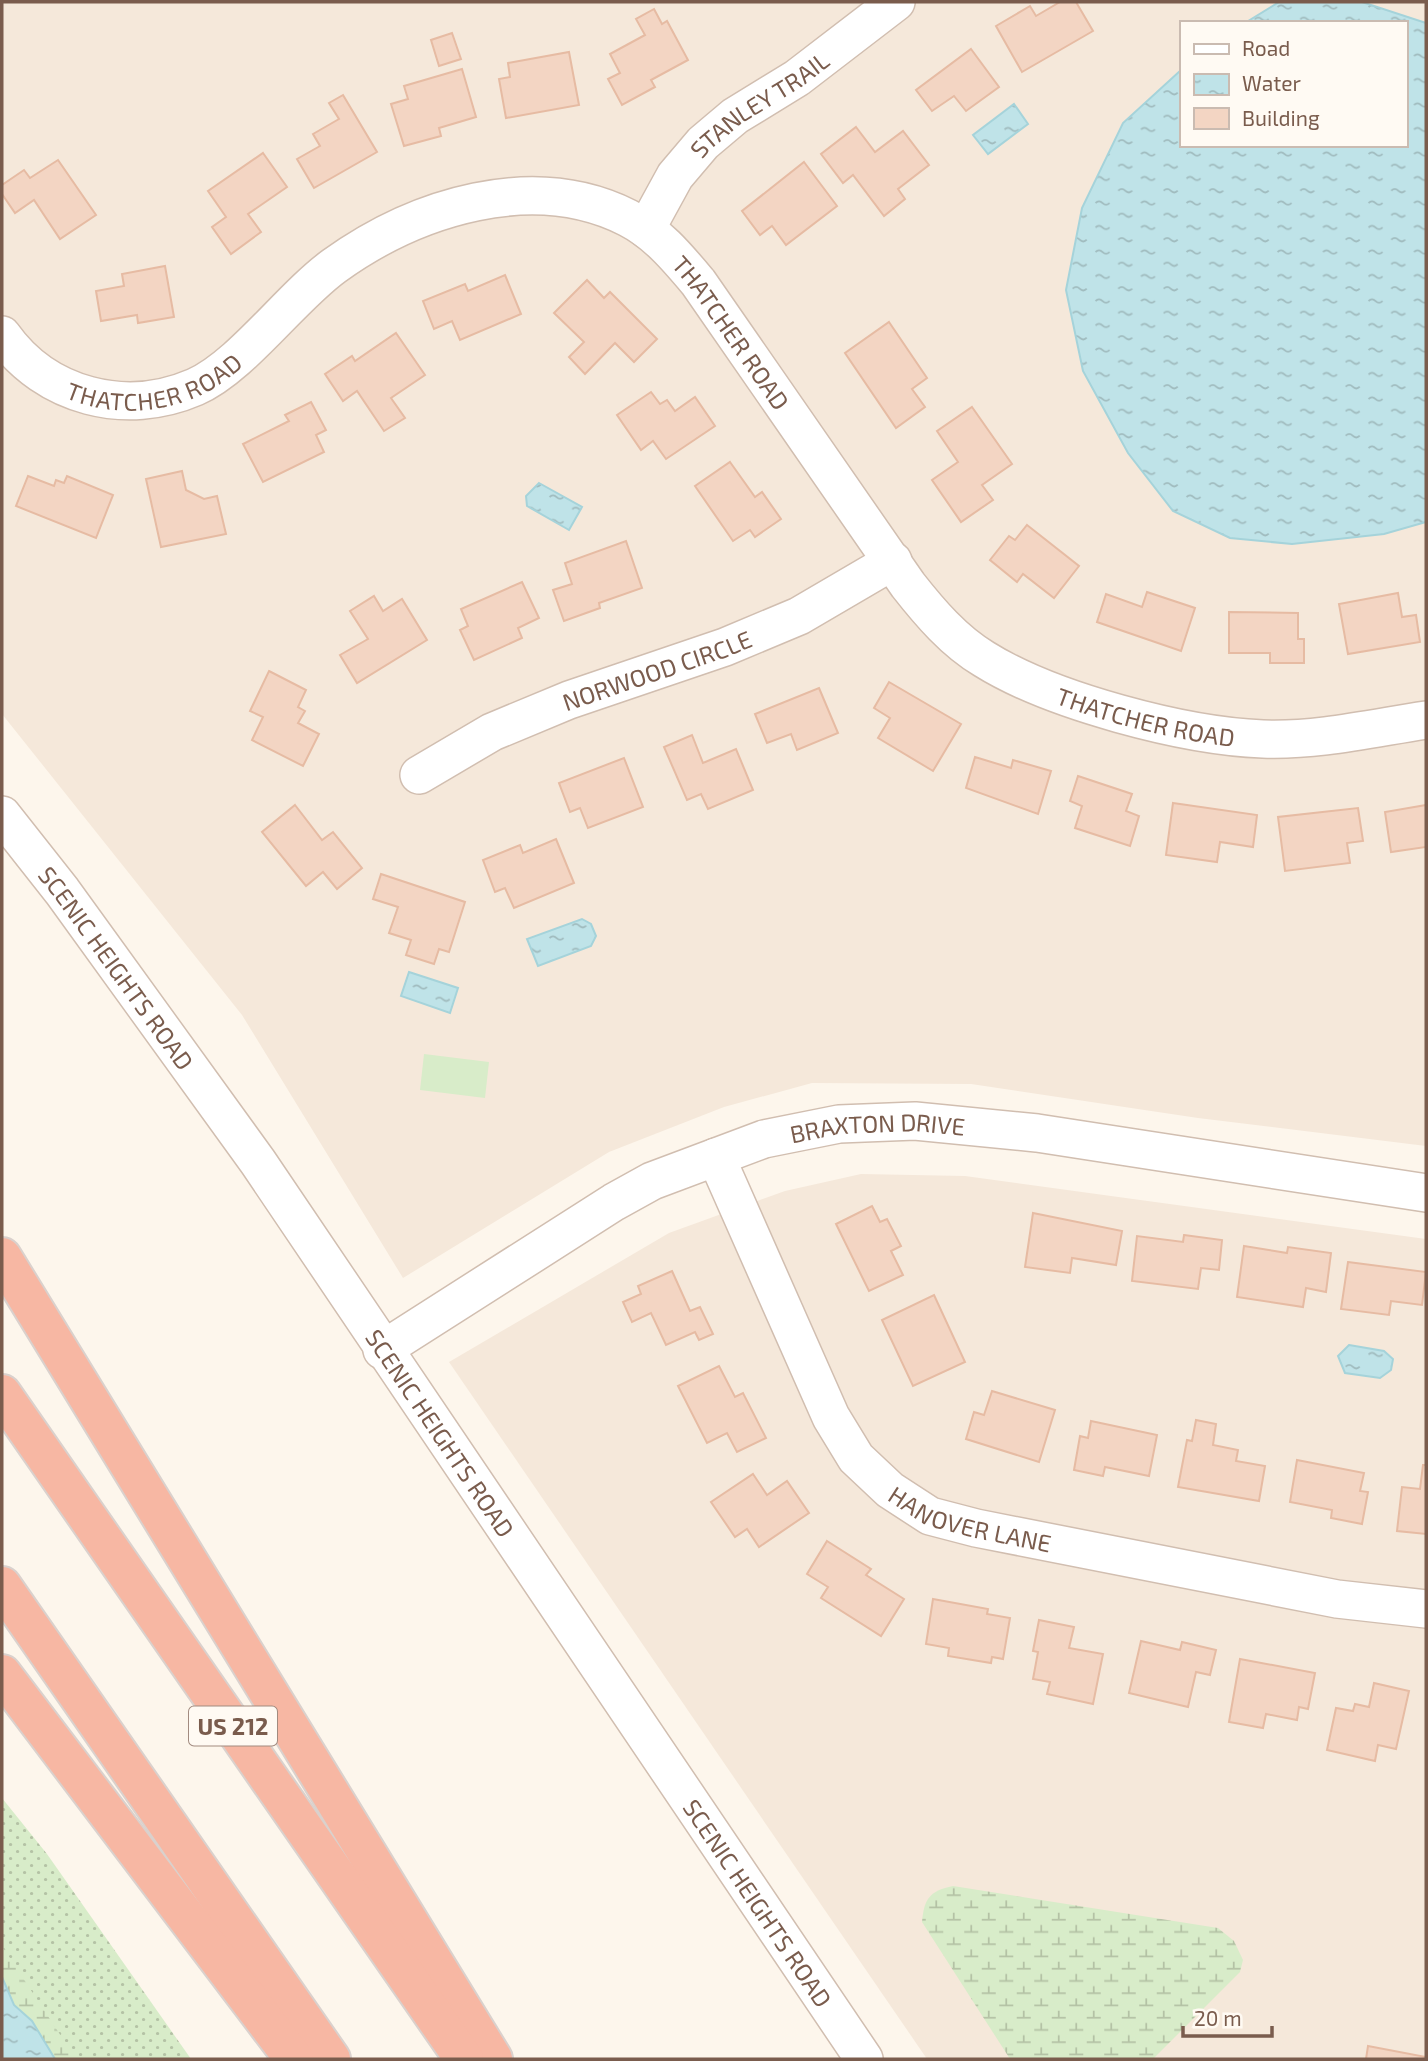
<svg xmlns="http://www.w3.org/2000/svg" width="1428" height="2061" font-family="'Exo 2',sans-serif">
	<style>
		.residential { fill: #f5e8da; fill-rule: evenodd }
		.grass { fill: url(#grass-dots) }
		.wetland { fill: url(#wetland-marsh) }
		.pitch { fill: #d8ecc9 }
		.water { fill: url(#water-ripples); stroke: #a5d3da; stroke-width: 2 }
		.building { fill: #f3d5c3; stroke: #e6bba3; stroke-width: 2 }
		.lines { fill: none; stroke-linecap: round; stroke-linejoin: round }
		.minor-casing { stroke: #d1beb0; stroke-width: 40 }
		.highway-casing { stroke: #dad1cd; stroke-width: 42 }
		.minor { stroke: #fff; stroke-width: 37 }
		.highway { stroke: #f7b7a3; stroke-width: 38 }
		.labels { text-anchor: middle; dominant-baseline: central; stroke-width: 7; stroke-linejoin: round; paint-order: stroke }
		.shield { fill: #fffaf3; stroke: #a28b7f; stroke-width: 2 }
		.shield-label { font-size: 23px; font-weight: bold; fill: #7a5c4d }
		.street-label { font-size: 24px; fill: #7a5c4d; stroke: #fffaf3 }
	</style>
	<defs>
		<pattern id="grass-dots" width="8" height="8" patternUnits="userSpaceOnUse" patternTransform="scale(1.75)"><rect width="8" height="8" fill="#d8ecc9"/><path d="M2 2h.1M6 6h.1" fill="none" stroke="#b4c2a5" stroke-width="1.8" stroke-linecap="round"/></pattern>
		<pattern id="wetland-marsh" width="20" height="14" patternUnits="userSpaceOnUse" patternTransform="scale(1.75)"><rect width="20" height="14" fill="#d8ecc9"/><path d="M1 5h8M5 5V1M11 12h8M15 12V8" fill="none" stroke="#b4c2a5"/></pattern>
		<pattern id="water-ripples" width="26" height="14" patternUnits="userSpaceOnUse" patternTransform="scale(1.75)"><rect width="26" height="14" fill="#bfe3e8"/><path d="M2 4q2-2 4 0t4 0M15 11q2-2 4 0t4 0" fill="none" stroke="#a0bbbe"/></pattern>
	</defs>
	<rect width="100%" height="100%" fill="#fdf6ec"/>
	<g class="residential">
		<path d="M2,2H1426V1146L1198,1118L971,1084L812,1083L724,1107L609,1152L403,1278L242,1015L2,714ZM1181,23H1405V145H1181Z"/>
		<polygon points="861,1174 965,1176 1426,1239 1426,2059 927,2059 449,1362 669,1233 785,1191"/>
	</g>
	<polygon class="grass" points="2,1798 47,1854 191,2059 2,2059"/>
	<g class="wetland">
		<path d="M953,1886L1218,1928L1234,1941L1243,1960L1240,1972L1153,2059H1010L922,1922C924,1898 930,1891 953,1886Z"/>
		<polygon points="2,1946 76,2059 55,2059 32,2021 14,2006 2,1977"/>
	</g>
	<polygon class="pitch" points="424,1054 489,1062 485,1098 420,1090"/>
	<g class="water">
		<polygon points="1279,2 1362,2 1426,23 1426,522 1384,534 1292,544 1230,538 1173,511 1128,453 1083,371 1066,290 1082,208 1123,123 1181,70 1181,145 1405,145 1405,23 1245,23"/>
		<polygon points="1014,104 1028,124 988,154 973,135"/>
		<polygon points="539,483 582,507 569,530 527,506 526,496"/>
		<polygon points="582,919 591,924 596,936 591,946 538,966 527,939"/>
		<polygon points="409,972 458,988 450,1013 401,996"/>
		<polygon points="1349,1345 1384,1351 1393,1359 1391,1370 1380,1378 1345,1373 1338,1356"/>
		<polygon points="2,1977 14,2005 32,2021 55,2059 2,2059"/>
	</g>
	<g class="building">
		<polygon points="1060,2 1076,2 1093,31 1022,72 996,26 1030,6 1036,16"/>
		<polygon points="654,9 662,24 667,21 688,60 651,80 655,87 622,105 608,79 620,73 610,54 645,35 636,19"/>
		<polygon points="452,33 461,59 439,66 431,40"/>
		<polygon points="971,49 999,87 966,111 954,96 932,111 916,90"/>
		<polygon points="569,52 579,105 506,118 499,79 510,77 508,63"/>
		<polygon points="462,69 476,117 439,128 441,136 404,146 391,104 408,99 404,86"/>
		<polygon points="343,95 377,152 314,188 297,159 320,146 313,134 339,119 329,103"/>
		<polygon points="856,127 875,152 903,131 929,165 898,189 905,199 884,216 853,175 843,183 821,154"/>
		<polygon points="263,153 287,187 248,214 261,232 231,254 212,227 226,217 208,191"/>
		<polygon points="58,160 96,215 60,239 34,200 15,213 2,194 2,185 24,170 30,178"/>
		<polygon points="804,162 837,206 786,245 772,226 760,235 742,211"/>
		<polygon points="165,266 174,317 138,323 137,315 101,321 96,291 124,286 122,274"/>
		<polygon points="505,275 521,314 460,340 452,321 434,329 423,301 465,284 468,291"/>
		<polygon points="587,280 604,298 610,292 657,339 634,362 615,343 585,374 569,357 584,342 554,313"/>
		<polygon points="889,322 927,378 912,389 925,407 896,428 845,353"/>
		<polygon points="396,333 425,375 391,398 405,418 384,431 357,391 343,401 325,374 352,356 355,361"/>
		<polygon points="651,392 660,404 667,400 675,411 695,397 715,426 666,459 653,441 641,450 617,415"/>
		<polygon points="311,402 326,430 316,435 324,452 263,482 243,444 289,421 285,415"/>
		<polygon points="972,407 1012,464 982,485 993,500 961,522 932,480 958,462 937,431"/>
		<polygon points="730,462 755,497 762,492 781,519 755,537 750,530 733,541 695,486"/>
		<polygon points="182,471 186,490 204,499 217,496 226,534 161,547 146,479"/>
		<polygon points="28,476 54,486 56,480 64,483 67,476 113,495 96,538 16,506"/>
		<polygon points="1027,525 1079,566 1054,598 1023,574 1017,582 990,560 1009,536 1015,540"/>
		<polygon points="626,541 642,588 599,603 600,608 564,621 553,590 572,584 565,563"/>
		<polygon points="522,582 539,618 518,628 522,638 474,660 460,630 468,626 461,609"/>
		<polygon points="1147,592 1195,608 1181,651 1097,622 1106,594 1142,607"/>
		<polygon points="1398,593 1402,617 1416,615 1420,642 1348,654 1339,604"/>
		<polygon points="374,596 383,611 402,599 427,640 357,683 340,655 368,639 350,611"/>
		<polygon points="1229,612 1298,613 1298,639 1304,639 1304,663 1270,663 1270,653 1229,653"/>
		<polygon points="269,671 306,690 298,707 305,711 298,723 319,734 303,766 252,740 263,717 250,711"/>
		<polygon points="889,682 961,724 933,771 878,738 890,718 874,708"/>
		<polygon points="819,688 838,733 797,750 791,734 767,743 755,714"/>
		<polygon points="692,735 703,763 736,749 753,790 708,809 701,794 687,800 664,747"/>
		<polygon points="975,757 1011,768 1013,760 1051,771 1038,814 966,788"/>
		<polygon points="624,758 643,807 588,828 580,808 570,812 559,783"/>
		<polygon points="1078,776 1132,794 1126,811 1139,816 1130,846 1075,828 1082,806 1070,801"/>
		<polygon points="1173,803 1257,815 1253,847 1220,842 1217,862 1166,855"/>
		<polygon points="295,805 322,840 333,832 362,868 337,889 323,872 306,886 262,832"/>
		<polygon points="1426,805 1426,847 1391,852 1385,812"/>
		<polygon points="1358,808 1363,841 1347,843 1350,863 1285,871 1278,817"/>
		<polygon points="556,839 574,883 514,908 505,888 495,892 483,860 520,845 523,853"/>
		<polygon points="381,874 465,902 449,952 439,949 434,964 406,955 411,940 389,933 398,907 373,899"/>
		<polygon points="872,1206 880,1222 887,1219 901,1246 891,1251 903,1275 869,1291 836,1224"/>
		<polygon points="1033,1213 1122,1231 1116,1265 1072,1258 1070,1273 1025,1267"/>
		<polygon points="1184,1235 1222,1240 1219,1270 1201,1268 1198,1289 1132,1281 1137,1236 1183,1242"/>
		<polygon points="1244,1246 1287,1253 1288,1247 1331,1253 1326,1292 1306,1288 1303,1307 1237,1297"/>
		<polygon points="1348,1262 1426,1272 1422,1305 1391,1301 1389,1315 1341,1309"/>
		<polygon points="672,1271 690,1311 700,1307 713,1334 699,1340 695,1332 666,1345 651,1313 632,1322 623,1302 641,1294 638,1286"/>
		<polygon points="934,1295 965,1362 913,1386 882,1320"/>
		<polygon points="719,1366 735,1397 743,1393 766,1438 737,1452 727,1433 707,1443 678,1386"/>
		<polygon points="992,1391 1055,1410 1039,1462 966,1439 974,1412 984,1415"/>
		<polygon points="1196,1420 1216,1424 1213,1445 1238,1450 1236,1461 1265,1466 1259,1501 1178,1487 1187,1440 1192,1441"/>
		<polygon points="1091,1421 1157,1435 1149,1476 1105,1467 1103,1476 1074,1470 1080,1436 1088,1438"/>
		<polygon points="1297,1460 1364,1473 1360,1491 1368,1492 1362,1524 1331,1518 1332,1510 1290,1502"/>
		<polygon points="1423,1465 1426,1465 1426,1534 1397,1531 1402,1487 1420,1489"/>
		<polygon points="753,1474 767,1495 787,1481 809,1513 759,1547 747,1529 735,1537 711,1502"/>
		<polygon points="827,1541 871,1569 866,1575 904,1599 881,1636 821,1598 828,1587 807,1574"/>
		<polygon points="933,1599 988,1609 987,1614 1010,1618 1003,1659 992,1657 991,1663 948,1656 949,1648 926,1644"/>
		<polygon points="1039,1620 1074,1627 1069,1648 1103,1654 1093,1704 1047,1694 1050,1682 1033,1679 1038,1652 1033,1651"/>
		<polygon points="1141,1641 1180,1650 1182,1642 1216,1650 1210,1675 1196,1672 1188,1707 1129,1693"/>
		<polygon points="1240,1659 1315,1673 1308,1709 1299,1707 1297,1720 1266,1714 1263,1728 1229,1722"/>
		<polygon points="1374,1683 1409,1691 1396,1749 1378,1745 1375,1761 1327,1750 1336,1708 1353,1711 1355,1704 1369,1707"/>
		<polygon points="1368,2046 1426,2057 1426,2059 1366,2059"/>
	</g>
	<g class="lines">
		<defs>
			<g id="minor">
				<path id="s1" d="M646,229L675,176L703,143L735,116L797,78L896,2"/>
				<path id="s2" d="M2,335C46,397 126,417 195,387C241,367 290,298 334,266C416,207 533,170 628,218C657,233 677,257 698,282L908,585C930,613 954,641 984,659C1051,701 1184,736 1263,739C1318,741 1373,728 1426,720"/>
				<path id="s3" d="M419,775L492,732L569,700L725,647L799,616L893,561"/>
				<path id="s4" d="M2,815L62,891L258,1162L864,2059"/>
				<path id="s5" d="M716,1157L831,1417L856,1458L890,1490L930,1516L976,1528L1337,1599L1426,1609"/>
				<path id="s6" d="M382,1350L614,1202L652,1181L764,1139L839,1124L915,1121L1037,1133L1426,1193"/>
			</g>
			<g id="highway">
				<polyline points="2,1257 493,2059"/>
				<polyline points="2,1394 464,2059"/>
				<polyline points="2,1586 331,2059"/>
				<polyline points="2,1674 294,2059"/>
			</g>
		</defs>
		<use href="#minor" class="minor-casing"/>
		<use href="#highway" class="highway-casing"/>
		<use href="#minor" class="minor"/>
		<use href="#highway" class="highway"/>
	</g>
	<g class="labels">
		<rect class="shield" x="189" y="1706.5" width="88" height="39" rx="5"/>
		<g class="shield-label">
			<text x="233" y="1726">US 212</text>
		</g>
		<g class="street-label">
			<text stroke="none"><textPath href="#s1" startOffset="172">STANLEY TRAIL</textPath></text>
			<text stroke="none"><textPath href="#s2" startOffset="870">THATCHER ROAD</textPath></text>
			<text stroke="none"><textPath href="#s2" startOffset="177">THATCHER ROAD</textPath></text>
			<text stroke="none"><textPath href="#s3" startOffset="261">NORWOOD CIRCLE</textPath></text>
			<text stroke="none"><textPath href="#s2" startOffset="1458">THATCHER ROAD</textPath></text>
			<text stroke="none"><textPath href="#s4" startOffset="191">SCENIC HEIGHTS ROAD</textPath></text>
			<text stroke="none"><textPath href="#s6" startOffset="553">BRAXTON DRIVE</textPath></text>
			<text stroke="none"><textPath href="#s4" startOffset="758">SCENIC HEIGHTS ROAD</textPath></text>
			<text stroke="none"><textPath href="#s5" startOffset="466">HANOVER LANE</textPath></text>
			<text stroke="none"><textPath href="#s4" startOffset="1325">SCENIC HEIGHTS ROAD</textPath></text>
		</g>
	</g>
	<rect width="1428" height="2061" fill="none" stroke="#7a5c4d" stroke-width="7"/>
	<rect x="1180" y="21" width="228" height="126" fill="#fffaf3" stroke="#cabbb1" stroke-width="2"/>
	<rect x="1194" y="44" width="35" height="10" fill="#ffffff" stroke="#cabbb1" stroke-width="2"/>
	<text x="1242" y="56" font-size="21" fill="#7a5c4d">Road</text>
	<rect x="1194" y="74" width="35" height="21" fill="url(#water-ripples)" stroke="#cabbb1" stroke-width="2"/>
	<text x="1242" y="91" font-size="21" fill="#7a5c4d">Water</text>
	<rect x="1194" y="108" width="35" height="21" fill="#f3d5c3" stroke="#cabbb1" stroke-width="2"/>
	<text x="1242" y="126" font-size="21" fill="#7a5c4d">Building</text>
	<path d="M1183 2026v10h89v-10" fill="none" stroke="#7a5c4d" stroke-width="3.5"/>
	<text x="1194" y="2026" font-size="21" fill="#7a5c4d" stroke="#fffaf3" stroke-width="5" paint-order="stroke">20 m</text>
</svg>
